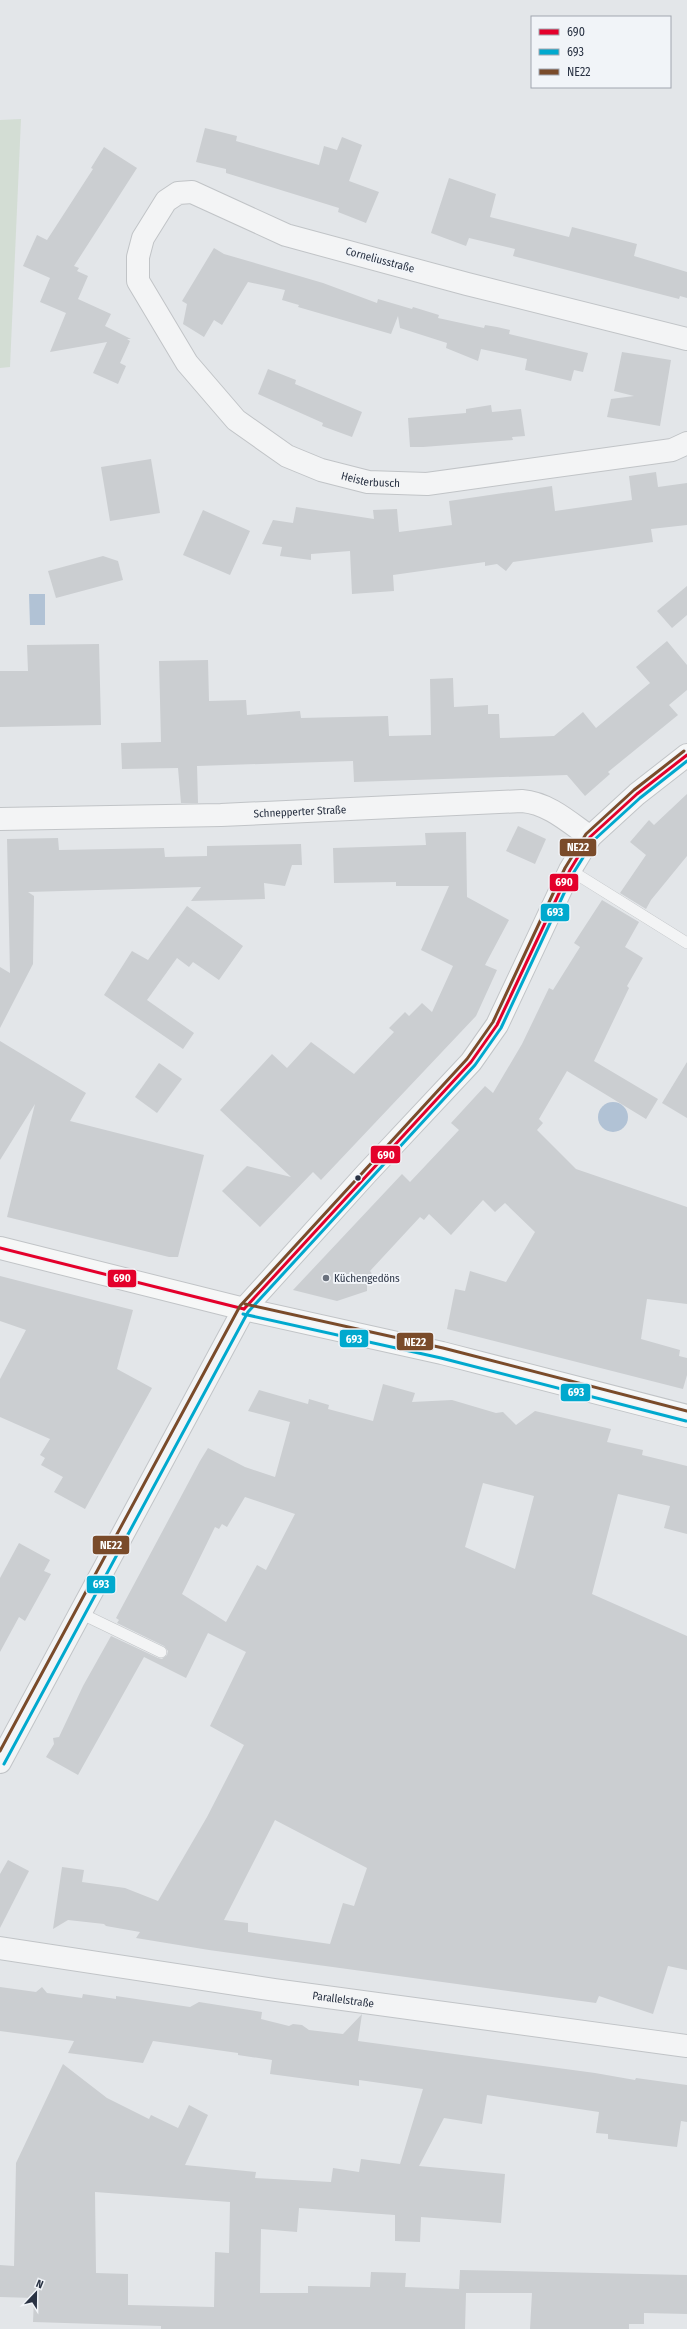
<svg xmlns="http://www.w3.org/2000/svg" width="687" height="2329" font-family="'Fira Sans Condensed',sans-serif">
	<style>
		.green { fill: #d3ddd4 }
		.water { fill: #b1c2d5 }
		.building { fill: #cbced1; fill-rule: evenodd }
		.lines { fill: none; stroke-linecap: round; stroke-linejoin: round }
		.lane-casing { stroke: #c1c4c7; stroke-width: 12 }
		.street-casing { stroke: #c1c4c7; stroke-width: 24 }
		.secondary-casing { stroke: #c1c4c7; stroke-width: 24 }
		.lane { stroke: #f3f4f5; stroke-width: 11 }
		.street { stroke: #f3f4f5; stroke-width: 22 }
		.secondary { stroke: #f6f7f7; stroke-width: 22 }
		.bus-1-casing { stroke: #f1f4f8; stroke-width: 6 }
		.bus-2-casing { stroke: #f1f4f8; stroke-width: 6 }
		.bus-3-casing { stroke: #f1f4f8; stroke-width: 6 }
		.bus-1 { stroke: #e4002b; stroke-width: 3 }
		.bus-2 { stroke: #00a9ce; stroke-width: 3 }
		.bus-3 { stroke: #7a4b2a; stroke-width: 3 }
		.bus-dot { fill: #293243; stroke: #f1f4f8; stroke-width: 1.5 }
		.poi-dot { fill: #6a717d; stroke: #f1f4f8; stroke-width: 1.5 }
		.labels { text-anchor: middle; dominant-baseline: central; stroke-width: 4; stroke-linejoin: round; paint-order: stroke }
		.street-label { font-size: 11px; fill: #293243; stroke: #f1f4f8 }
		.poi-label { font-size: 11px; fill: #293243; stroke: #f1f4f8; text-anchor: start }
		.line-badge { stroke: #f1f4f8; stroke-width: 1.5 }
		.badge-label { font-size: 11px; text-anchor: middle; font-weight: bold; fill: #fff }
	</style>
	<rect width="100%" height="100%" fill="#e3e6e9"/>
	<polygon class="green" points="21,119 10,367 0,368 0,120"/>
	<g class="water">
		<polygon points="29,594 45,594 45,625 30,625"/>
		<circle cx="613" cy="1117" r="15"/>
	</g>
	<g class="building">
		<polygon points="205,128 237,136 236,141 319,165 324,146 337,150 342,137 362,145 349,181 379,192 366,223 338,212 339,208 226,173 226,169 196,162"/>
		<polygon points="104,147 137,168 74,266 79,268 77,271 88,276 78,299 111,314 105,326 131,339 127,339 130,341 120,363 126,366 118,384 93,373 107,342 50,352 66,313 40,302 50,278 23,266 37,235 47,240 93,169 91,168"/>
		<polygon points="449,178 496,194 490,217 569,237 572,227 637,244 634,256 687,272 687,298 680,296 679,299 513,256 515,249 469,238 466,246 431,233"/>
		<polygon points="214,248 224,254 323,283 377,303 378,299 412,309 413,307 439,315 438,318 484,328 485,325 497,327 510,330 509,334 588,353 583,372 574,370 571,381 525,370 527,359 481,349 478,361 446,348 447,343 400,328 398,316 391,334 298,307 299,305 282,300 285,290 248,282 222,325 214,320 204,337 183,324 187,304 182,301"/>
		<polygon points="622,352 671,360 660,426 607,417 611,399 634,396 614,391"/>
		<polygon points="268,369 296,380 295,384 362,412 352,437 322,426 323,423 258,394"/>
		<polygon points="491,405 492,412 521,409 525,436 512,437 513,440 423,447 410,447 408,418 466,413 466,409"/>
		<polygon points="151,459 160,513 110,521 101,467"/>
		<polygon points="656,472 658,487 687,483 687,525 651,529 653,542 513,562 506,571 497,564 485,566 485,562 393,575 394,591 352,594 350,551 311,554 311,560 280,556 282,547 262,544 273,520 293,523 296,507 374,519 373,510 397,509 399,532 452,525 449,501 552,486 555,511 632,500 629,476"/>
		<polygon points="203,510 250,531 230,575 183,555"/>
		<polygon points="103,556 118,561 123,580 56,598 48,571"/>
		<polygon points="687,586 687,615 672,628 657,611"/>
		<polygon points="667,641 687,665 687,690 669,705 678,715 608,772 610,774 585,796 567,775 354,782 353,761 197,766 198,803 181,803 178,768 122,769 121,743 161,742 159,661 208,660 209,701 246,700 247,715 300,711 301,718 388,716 389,736 431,735 430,679 453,678 454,707 488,705 488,714 499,714 500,738 554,736 583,712 596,728 650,683 636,667"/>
		<polygon points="99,644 101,725 0,727 0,671 28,671 27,645"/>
		<polygon points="687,794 687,856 651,900 646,909 620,893 646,855 630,842 649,820 654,825"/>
		<polygon points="518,826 546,839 535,864 506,851"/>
		<polygon points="466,832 467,897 509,920 485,965 497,970 476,1016 321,1180 313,1172 260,1227 222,1191 247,1166 291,1177 220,1110 272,1054 287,1068 311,1042 354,1074 394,1032 389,1028 405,1012 409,1016 422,1003 432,1012 453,966 421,950 449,886 396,886 396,882 334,883 333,848 426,845 425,833"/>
		<polygon points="58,838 59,850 164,848 165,857 207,856 207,846 301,844 302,865 292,865 285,886 264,883 265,899 191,901 201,887 28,892 34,896 33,964 0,1028 0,967 10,973 7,839"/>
		<polygon points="602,900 639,922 625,947 643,958 627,986 629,988 594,1061 658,1099 646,1119 567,1071 539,1119 543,1123 537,1130 576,1169 687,1207 687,1304 647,1299 641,1339 680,1350 679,1356 687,1358 687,1375 683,1389 447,1329 455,1289 465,1291 470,1271 506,1282 535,1232 505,1203 495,1212 483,1200 451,1235 429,1214 424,1220 420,1217 370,1271 374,1276 367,1284 367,1291 337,1301 293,1290 402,1174 410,1182 459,1130 451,1123 485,1086 493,1093 522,1044 549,988 553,990 580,947 574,943"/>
		<polygon points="187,906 243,946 219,980 193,962 189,967 177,958 147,1000 194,1033 183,1049 104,995 132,951 148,960"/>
		<polygon points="0,1041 86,1093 70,1121 204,1155 178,1257 169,1257 7,1217 35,1104 0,1160"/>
		<polygon points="687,1062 687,1118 662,1103"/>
		<polygon points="159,1063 182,1079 157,1113 135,1097"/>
		<polygon points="0,1276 133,1310 117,1369 152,1388 85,1509 54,1492 63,1477 41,1465 45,1458 40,1455 50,1439 0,1417 0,1379 26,1330 0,1321"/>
		<path d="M383,1384L415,1393L412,1402L452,1400L496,1413L503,1412L516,1425L535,1411L611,1429L607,1442L643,1450L642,1455L687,1466V1534L664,1528L670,1506L618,1494L592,1594L687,1636V1970L668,1966L653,2014L599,1996L596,2003L209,1950L136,1938L140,1932L106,1926L104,1924L68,1920L53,1929L62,1867L84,1870L82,1882L125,1888L158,1901L207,1817L244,1745L210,1726L246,1652L208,1633L186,1678L144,1657L78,1775L46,1757L54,1744L53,1738L59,1737L83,1686L111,1636L158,1658L162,1659L167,1655L168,1651L164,1646L117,1623L119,1620L116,1618L200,1461L208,1448L245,1467L275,1477L290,1422L248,1411L259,1390L308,1404L309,1399L329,1405L328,1409L373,1421ZM483,1483L534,1496L515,1569L465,1547ZM245,1497L295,1514L266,1570L257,1565L226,1622L182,1594L215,1527L219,1529L222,1524L227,1527ZM275,1820L367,1868L354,1906L343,1903L330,1944L248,1932V1923L224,1920Z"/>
		<polygon points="19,1543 50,1560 44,1571 51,1574 25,1621 19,1617 0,1652 0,1578"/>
		<polygon points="8,1860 29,1871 0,1928 0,1874"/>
		<path d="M0,1987L36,1992L42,1987L47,1993L82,1998L83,1994L116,1999V1996L190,2007L199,2002L262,2012L261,2019L289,2026L293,2024L302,2025L309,2030L343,2034L362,2014L358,2041L595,2073L635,2080L636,2078L687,2085V2122L681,2121L677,2147L608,2139V2134L596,2133L599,2112L487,2095L482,2124L444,2118L419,2166L505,2174L501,2223L421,2217L420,2242L395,2241V2215L299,2208L297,2232L261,2229L260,2293H308V2286L370,2287L371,2272L406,2273L405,2287L459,2289L460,2270L687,2275V2314L644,2313V2324H629V2329H530L532,2293H466L465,2329H161V2326L33,2322L34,2298L0,2297V2265L14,2266L16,2163L63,2064L107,2098L149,2119L151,2115L178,2128L189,2105L208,2115L185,2165L256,2172L255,2178L331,2182L333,2168L359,2172L361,2159L400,2164L423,2089L359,2080V2086L270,2074L272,2060L238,2055V2053L153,2041L143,2063L68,2053L74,2041L0,2031ZM95,2192L230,2202L229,2253L215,2252L214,2307L128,2305V2274L96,2273Z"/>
	</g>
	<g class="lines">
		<defs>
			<g id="lane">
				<polyline points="570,870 687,943"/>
				<polyline points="80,1613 161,1652"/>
			</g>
			<g id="street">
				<path id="s1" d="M687,339L467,284L286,235L192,192L178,193L166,201L143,238L138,257V281L187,363L236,420L287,456L321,470L368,482L427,484L672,450L687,443"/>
				<path id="s2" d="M0,819L221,815L522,801C548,803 569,822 590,837"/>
				<polyline points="0,1762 244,1309"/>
				<path id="s3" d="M0,1948L275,1990L687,2046"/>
			</g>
			<g id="secondary">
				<polyline points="0,1248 244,1309 442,1353 687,1416"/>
				<polyline points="244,1309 366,1174 471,1062 497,1025 570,870 590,837 637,794 687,755"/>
			</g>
		</defs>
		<use href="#lane" class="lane-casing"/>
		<use href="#street" class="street-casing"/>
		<use href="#secondary" class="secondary-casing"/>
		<use href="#lane" class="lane"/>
		<use href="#street" class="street"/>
		<use href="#secondary" class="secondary"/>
		<defs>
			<g id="bus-1">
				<polyline points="0,1248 244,1309"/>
				<polyline points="244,1309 471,1062 497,1025 570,870 590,837 637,794 687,755"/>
			</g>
			<g id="bus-2">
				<polyline points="243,1314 441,1358 686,1421"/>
				<polyline points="4,1764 248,1312 475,1065 501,1028 574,872 594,840 640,798 687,761"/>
			</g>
			<g id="bus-3">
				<polyline points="245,1304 443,1348 687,1411"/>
				<polyline points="0,1751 240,1306 467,1059 493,1022 565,868 586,834 634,790 684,751"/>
			</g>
		</defs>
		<use href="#bus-1" class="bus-1-casing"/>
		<use href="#bus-2" class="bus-2-casing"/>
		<use href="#bus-3" class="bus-3-casing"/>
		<use href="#bus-1" class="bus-1"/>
		<use href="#bus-2" class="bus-2"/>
		<use href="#bus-3" class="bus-3"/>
	</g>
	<circle class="bus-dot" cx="358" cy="1178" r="3.5"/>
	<circle class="poi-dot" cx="326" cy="1278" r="4"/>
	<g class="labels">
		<g class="street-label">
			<text transform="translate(380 260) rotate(15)">Corneliusstraße</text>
			<text stroke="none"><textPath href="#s1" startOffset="954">Heisterbusch</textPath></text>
			<text stroke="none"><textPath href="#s2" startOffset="300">Schnepperter Straße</textPath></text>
			<text stroke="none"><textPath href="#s3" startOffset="347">Parallelstraße</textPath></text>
		</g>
		<g class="poi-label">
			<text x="334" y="1278">Küchengedöns</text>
		</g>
	</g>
	<g class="line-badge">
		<rect x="559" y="838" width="38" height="19" rx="4" fill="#7a4b2a"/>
		<rect x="549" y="873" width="30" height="19" rx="4" fill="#e4002b"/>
		<rect x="540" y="903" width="30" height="19" rx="4" fill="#00a9ce"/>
		<rect x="370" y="1145" width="31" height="19" rx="4" fill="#e4002b"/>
		<rect x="107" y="1269" width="30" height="19" rx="4" fill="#e4002b"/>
		<rect x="339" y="1329" width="30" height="19" rx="4" fill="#00a9ce"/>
		<rect x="396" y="1332" width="38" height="19" rx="4" fill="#7a4b2a"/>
		<rect x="560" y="1383" width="31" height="19" rx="4" fill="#00a9ce"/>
		<rect x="92" y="1535" width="38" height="20" rx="4" fill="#7a4b2a"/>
		<rect x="86" y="1575" width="30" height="19" rx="4" fill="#00a9ce"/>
	</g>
	<g class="badge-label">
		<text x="578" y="851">NE22</text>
		<text x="564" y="886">690</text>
		<text x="555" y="916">693</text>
		<text x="386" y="1159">690</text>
		<text x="122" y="1282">690</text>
		<text x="354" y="1343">693</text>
		<text x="415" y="1346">NE22</text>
		<text x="576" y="1396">693</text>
		<text x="111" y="1549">NE22</text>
		<text x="101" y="1588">693</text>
	</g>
	<rect x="531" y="16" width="140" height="72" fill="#f1f4f8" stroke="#a1a6b0"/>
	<rect x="539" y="29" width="20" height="6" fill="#e4002b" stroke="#a1a6b0"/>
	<text x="567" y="36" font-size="12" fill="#293243">690</text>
	<rect x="539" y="49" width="20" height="6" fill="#00a9ce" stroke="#a1a6b0"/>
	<text x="567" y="56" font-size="12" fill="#293243">693</text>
	<rect x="539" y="69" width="20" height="6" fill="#7a4b2a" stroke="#a1a6b0"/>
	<text x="567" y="76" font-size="12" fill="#293243">NE22</text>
	<g transform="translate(36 2293) rotate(22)" stroke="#f1f4f8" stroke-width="3" paint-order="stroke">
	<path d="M0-3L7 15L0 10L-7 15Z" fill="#293243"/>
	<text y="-6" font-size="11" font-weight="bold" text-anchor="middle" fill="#293243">N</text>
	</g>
</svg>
